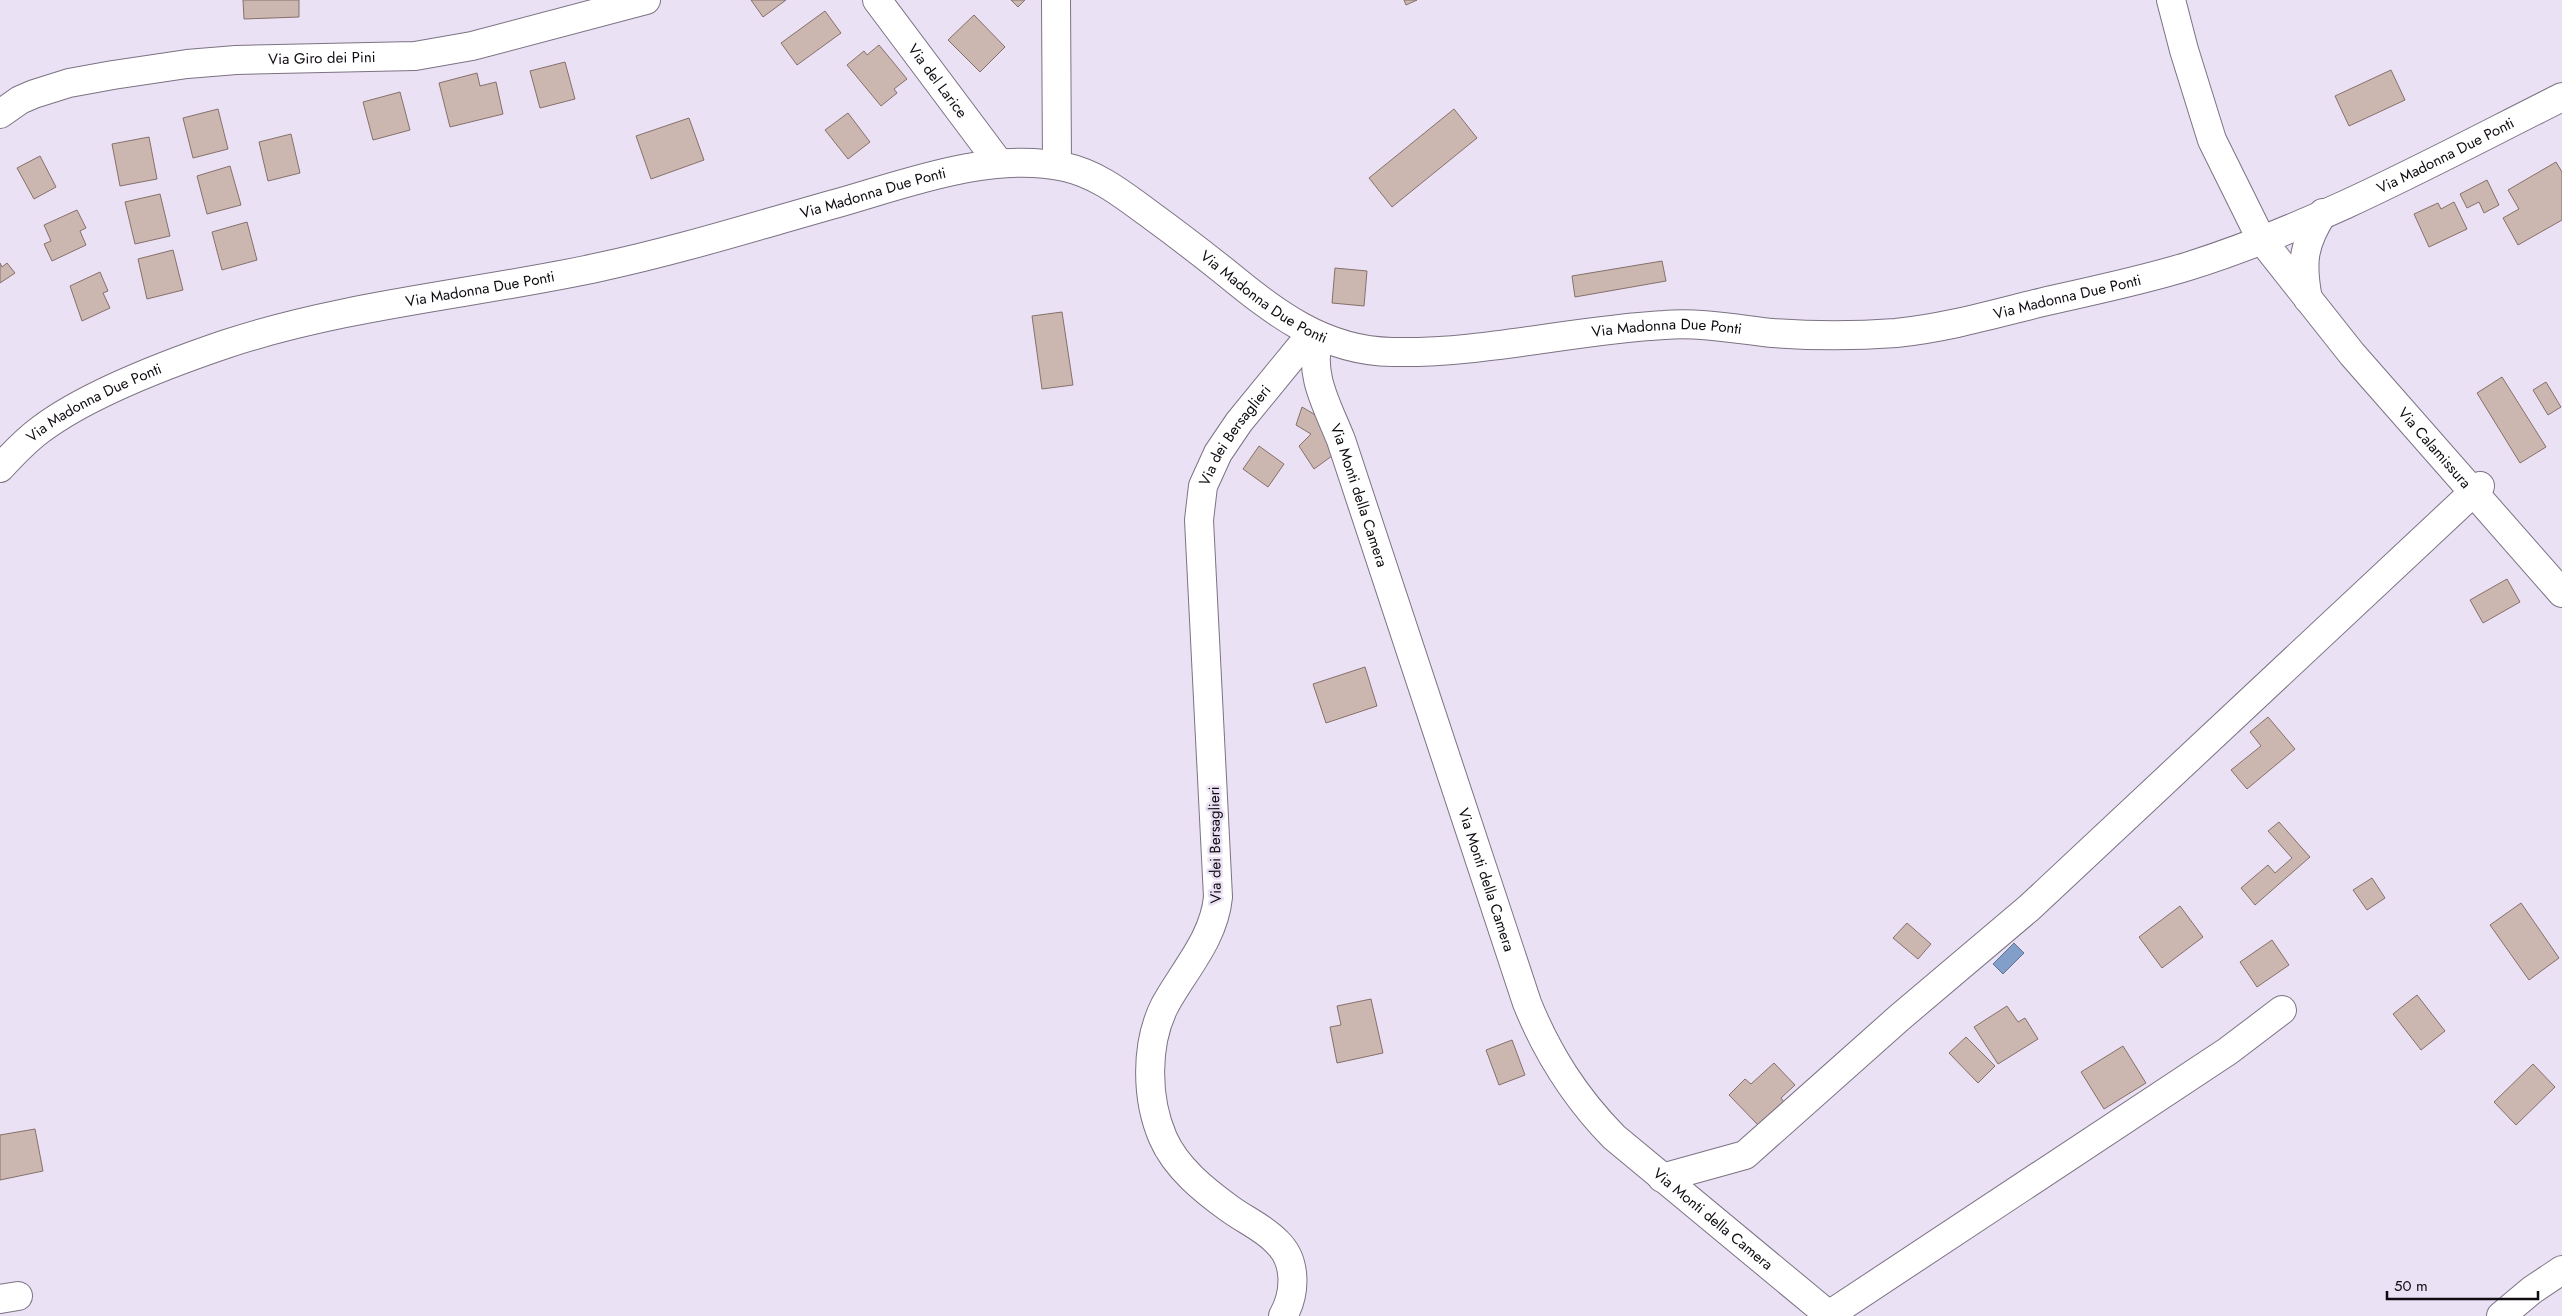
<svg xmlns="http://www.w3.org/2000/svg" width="2562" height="1316" font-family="Jost,sans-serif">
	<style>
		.water { fill: #829fc9; stroke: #607392 }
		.building { fill: #ccb6b0; stroke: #85706b }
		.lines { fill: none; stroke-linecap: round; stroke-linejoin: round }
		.minor-casing { stroke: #7c7283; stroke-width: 30 }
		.major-casing { stroke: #7c7283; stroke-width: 30 }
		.minor { stroke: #fff; stroke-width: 28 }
		.major { stroke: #fff; stroke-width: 28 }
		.labels { text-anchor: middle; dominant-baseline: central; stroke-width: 5; stroke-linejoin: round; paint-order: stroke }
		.street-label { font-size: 15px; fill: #0f0b11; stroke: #ebe1f4 }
	</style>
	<rect width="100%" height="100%" fill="#ebe1f4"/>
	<polygon class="water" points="2014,943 2024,953 2003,974 1993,964"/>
	<g class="building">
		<polygon points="243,0 299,0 299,17 244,19"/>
		<polygon points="751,0 786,0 763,17"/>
		<polygon points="1011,0 1025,0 1018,7"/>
		<polygon points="1404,0 1417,0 1406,5"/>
		<polygon points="825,11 841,33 797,65 781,43"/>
		<polygon points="974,15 1005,47 980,72 948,40"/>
		<polygon points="879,45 907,79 894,89 897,93 881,106 847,65 864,51 867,55"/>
		<polygon points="565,62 575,99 540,108 530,71"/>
		<polygon points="2391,70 2405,100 2349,126 2335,96"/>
		<polygon points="477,73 480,86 496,82 503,114 450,127 439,83"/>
		<polygon points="400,92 410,130 373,140 363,102"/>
		<polygon points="218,109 228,149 193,158 183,118"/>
		<polygon points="1454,109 1477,138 1392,207 1369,178"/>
		<polygon points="848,113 870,142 848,159 825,130"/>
		<polygon points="689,118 704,160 651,179 636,136"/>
		<polygon points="291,134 300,173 268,181 259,142"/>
		<polygon points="149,137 157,179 120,186 112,144"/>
		<polygon points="40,156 56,187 34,199 17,168"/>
		<polygon points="2556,162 2562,172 2562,220 2518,245 2503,218 2519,209 2508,190"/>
		<polygon points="230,166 241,205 207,214 197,176"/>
		<polygon points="2487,180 2499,205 2484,213 2479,202 2467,208 2460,194"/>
		<polygon points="160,194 170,236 135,244 125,202"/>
		<polygon points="2454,202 2467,229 2429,247 2414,214 2438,203 2441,209"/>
		<polygon points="77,210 86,228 80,231 86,245 52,261 44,244 51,241 44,225"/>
		<polygon points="247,222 257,260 222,270 212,232"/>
		<polygon points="173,250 183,290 147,299 138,259"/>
		<polygon points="1662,261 1666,281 1575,297 1572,276"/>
		<polygon points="0,263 2,267 7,263 15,273 0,283"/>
		<polygon points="1335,268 1367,271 1364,306 1332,303"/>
		<polygon points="100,272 108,291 103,293 110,308 82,321 70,286"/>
		<polygon points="1062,312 1073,385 1042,389 1032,316"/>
		<polygon points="2502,377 2546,447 2520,463 2477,393"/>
		<polygon points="2546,382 2561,407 2548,415 2533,390"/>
		<polygon points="1302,407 1324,420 1336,453 1314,469 1299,446 1311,434 1296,425"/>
		<polygon points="1259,446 1284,464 1268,487 1243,469"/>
		<polygon points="2507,579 2520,602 2483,623 2470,600"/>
		<polygon points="1365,667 1377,706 1326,723 1313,684"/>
		<polygon points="2268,717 2295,749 2247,789 2231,770 2261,746 2250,732"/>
		<polygon points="2279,822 2310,857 2255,905 2241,888 2268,865 2275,873 2292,858 2268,831"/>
		<polygon points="2372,878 2385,898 2367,910 2353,890"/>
		<polygon points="2521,903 2559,958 2529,980 2490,925"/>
		<polygon points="2180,906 2203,937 2162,968 2139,937"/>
		<polygon points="1907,923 1931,944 1918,959 1893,938"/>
		<polygon points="2272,940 2289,965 2257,987 2240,962"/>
		<polygon points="2417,995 2445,1031 2421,1050 2393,1014"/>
		<polygon points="1371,999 1383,1053 1337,1063 1330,1027 1341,1025 1337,1006"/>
		<polygon points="2007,1006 2018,1022 2025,1018 2038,1039 1998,1064 1974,1027"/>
		<polygon points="1966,1037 1995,1066 1978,1083 1949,1053"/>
		<polygon points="1512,1040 1525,1075 1499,1085 1486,1050"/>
		<polygon points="2123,1046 2146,1083 2104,1109 2081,1072"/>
		<polygon points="1774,1063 1795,1085 1781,1098 1784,1102 1759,1126 1729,1095 1745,1079 1751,1084"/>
		<polygon points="2533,1064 2555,1087 2516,1125 2494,1102"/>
		<polygon points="35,1129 43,1171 0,1180 0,1135"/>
	</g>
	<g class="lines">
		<defs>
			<g id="minor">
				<path id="s1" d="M877,0L999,163"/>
				<polyline points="1056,0 1057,165"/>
				<path id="s2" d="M2171,0L2184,50L2212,140L2261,239L2352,354L2562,593"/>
				<path id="s3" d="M0,114L20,100L34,94L69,83L113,75L187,64L236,60L415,56L472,46L646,0"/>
				<path d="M2308,299C2301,263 2303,244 2323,213"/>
				<path id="s4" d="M1319,337C1308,374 1327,405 1341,440L1527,1003C1548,1055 1575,1097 1614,1137L1830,1316"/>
				<polyline points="1662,1178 1745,1155 1899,1018 2029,908 2480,486"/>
				<polyline points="0,1299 18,1296"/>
				<polyline points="1829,1315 2228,1051 2282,1010"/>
				<path id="s5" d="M1283,1316C1296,1293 1297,1261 1277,1242C1264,1228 1245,1220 1230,1209C1205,1191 1176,1168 1163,1138C1146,1099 1145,1044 1165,1005C1184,970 1214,939 1218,897L1199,520L1203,486L1218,453L1239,422L1311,334"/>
				<polyline points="2501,1316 2532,1290 2562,1270"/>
			</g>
			<g id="major">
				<path id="s6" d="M0,468C13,454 25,441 40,430C86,395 170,363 226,344C347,304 476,294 600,267C680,250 759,225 838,203C908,183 991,151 1065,167C1097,174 1122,194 1148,213C1174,232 1199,251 1224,271C1274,312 1323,351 1392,352C1483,354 1573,330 1664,325C1701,322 1736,329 1773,333C1813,336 1855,336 1896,333C1946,328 1994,314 2043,302C2091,291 2141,281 2189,266C2319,225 2440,158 2562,97"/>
			</g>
		</defs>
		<use href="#minor" class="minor-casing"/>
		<use href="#major" class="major-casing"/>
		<use href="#minor" class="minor"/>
		<use href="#major" class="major"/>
	</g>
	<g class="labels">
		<g class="street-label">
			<text stroke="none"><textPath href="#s3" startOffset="331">Via Giro dei Pini</textPath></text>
			<text stroke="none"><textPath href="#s1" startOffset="101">Via del Larice</textPath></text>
			<text stroke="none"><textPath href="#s6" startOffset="2590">Via Madonna Due Ponti</textPath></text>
			<text stroke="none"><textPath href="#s6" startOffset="926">Via Madonna Due Ponti</textPath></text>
			<text stroke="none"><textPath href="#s6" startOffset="521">Via Madonna Due Ponti</textPath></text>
			<text stroke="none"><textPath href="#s6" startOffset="1361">Via Madonna Due Ponti</textPath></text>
			<text stroke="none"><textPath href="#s6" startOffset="2185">Via Madonna Due Ponti</textPath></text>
			<text stroke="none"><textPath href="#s6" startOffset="1780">Via Madonna Due Ponti</textPath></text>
			<text stroke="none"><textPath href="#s6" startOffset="116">Via Madonna Due Ponti</textPath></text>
			<text stroke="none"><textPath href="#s5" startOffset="966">Via dei Bersaglieri</textPath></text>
			<text stroke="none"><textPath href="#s2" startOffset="528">Via Calamissura</textPath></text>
			<text stroke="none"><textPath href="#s4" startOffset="166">Via Monti della Camera</textPath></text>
			<text transform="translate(1215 845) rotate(-91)">Via dei Bersaglieri</text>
			<text stroke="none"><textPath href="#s4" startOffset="571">Via Monti della Camera</textPath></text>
			<text stroke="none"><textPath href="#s4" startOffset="990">Via Monti della Camera</textPath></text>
		</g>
	</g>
	<path d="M2387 1291v8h151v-8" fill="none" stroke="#0f0b11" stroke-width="2.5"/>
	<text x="2394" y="1291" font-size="15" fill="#0f0b11" stroke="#ebe1f4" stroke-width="4" paint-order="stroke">50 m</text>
</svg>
